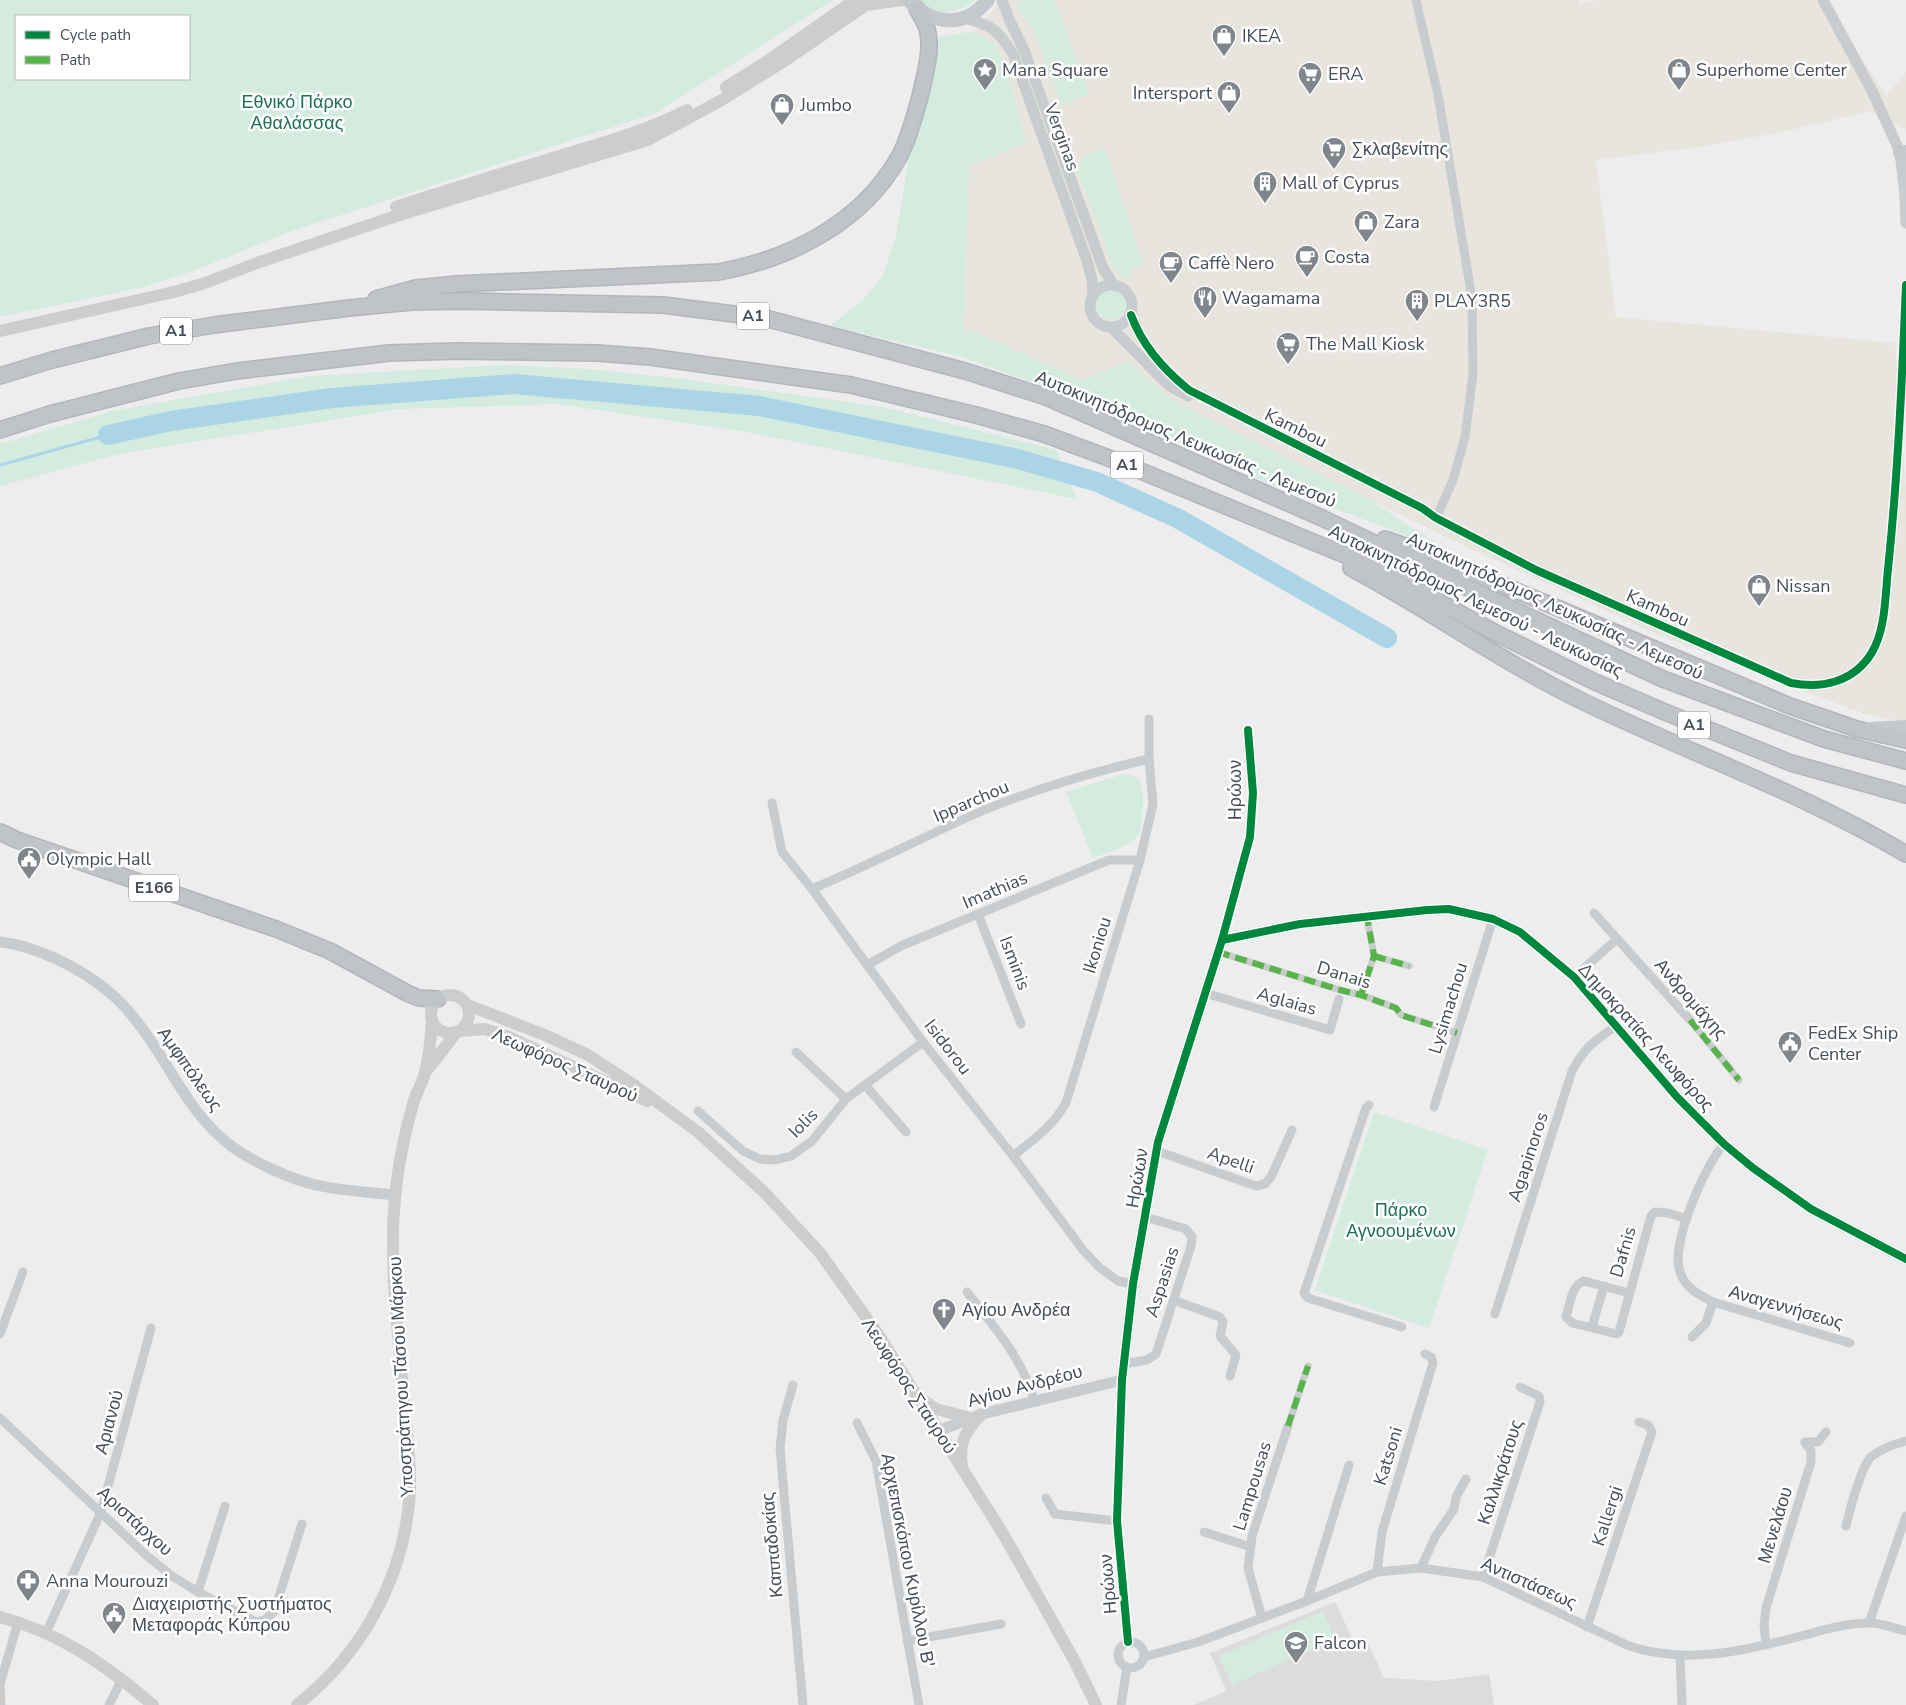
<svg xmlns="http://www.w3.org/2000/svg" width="1906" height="1705" font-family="'Nunito Sans',sans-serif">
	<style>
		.commercial { fill: #e7e5dd }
		.education { fill: #dcdcdd }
		.green { fill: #d4ebdf; fill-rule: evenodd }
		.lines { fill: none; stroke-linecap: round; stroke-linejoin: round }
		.stream { stroke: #abd4e6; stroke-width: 3 }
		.river { stroke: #abd4e6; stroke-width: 20 }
		.trunk-casing { stroke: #b3b6bc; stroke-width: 18 }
		.pedestrian { stroke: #c9ccce; stroke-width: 7 }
		.minor { stroke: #c9ccce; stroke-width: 9 }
		.tertiary { stroke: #c9ccce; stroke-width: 11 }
		.secondary { stroke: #cbcdcf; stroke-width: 12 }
		.primary { stroke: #c5c8cc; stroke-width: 14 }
		.trunk { stroke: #c0c3c8; stroke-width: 15 }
		.quiet { stroke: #57b448; stroke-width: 6; stroke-dasharray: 12 6; stroke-linecap: butt }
		.cycleway-casing { stroke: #fff; stroke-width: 11 }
		.cycleway { stroke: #00873e; stroke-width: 8 }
		.labels { text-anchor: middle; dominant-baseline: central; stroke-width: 5; stroke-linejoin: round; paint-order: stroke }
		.shield { fill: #fff; stroke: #7e838a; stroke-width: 1 }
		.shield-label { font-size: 16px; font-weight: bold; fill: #464e58 }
		.poi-label { font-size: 18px; fill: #464e58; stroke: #fff; text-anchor: start }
		.park-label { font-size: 18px; fill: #1e7251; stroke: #fff }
		.street-label { font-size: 18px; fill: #464e58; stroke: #fff }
	</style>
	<rect width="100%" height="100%" fill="#eeeded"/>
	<polygon class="commercial" points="997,0 1578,0 1579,4 1599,0 1825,0 1886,96 1906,72 1906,129 1870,111 1787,131 1707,146 1596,160 1616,317 1895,343 1906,488 1906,722 1864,714 1659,635 1441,535 1175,402 1128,362 1082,380 977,333 963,331 969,166 1026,142 1007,71 995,45 974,31 996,7"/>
	<polygon class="education" points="1335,1602 1353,1640 1365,1636 1384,1678 1438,1681 1489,1674 1494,1705 1194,1705 1226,1691 1210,1653"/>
	<g class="green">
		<path d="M0,0H833L656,113L289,232L196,270L144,287L0,317ZM189,16V79H16V16Z"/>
		<path d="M918,0H976C959,13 934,19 918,0Z"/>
		<polygon points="1016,0 1054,0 1089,94 1061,104 1034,30 1020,12"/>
		<polygon points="974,31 995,45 1007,71 1026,143 969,166 963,331 977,333 1082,380 1128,362 1175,402 1370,500 1448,551 1271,485 1111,412 1048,388 959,356 830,326 863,300 883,275 896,237 911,145 939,37"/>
		<polygon points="1104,148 1143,265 1128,270 1132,279 1122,276 1114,269 1078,172 1084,155"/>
		<circle cx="1111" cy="304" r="15"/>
		<polygon points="502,365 588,369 684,379 883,407 1056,450 1077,499 747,432 557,404 400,409 119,454 0,486 0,444 112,411 310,376"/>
		<path d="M1124,774C1129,775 1135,776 1139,780C1147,789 1141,820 1140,832C1132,847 1108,852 1093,858L1066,792Z"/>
		<polygon points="1374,1112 1488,1150 1429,1328 1315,1290"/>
		<polygon points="1323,1611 1335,1639 1232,1685 1219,1656"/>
	</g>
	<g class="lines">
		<polyline class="stream" points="0,465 108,435"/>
		<polyline class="river" points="108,435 171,421 332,398 514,384 759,406 1018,459 1097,482 1177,518 1387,638"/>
		<defs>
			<g id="trunk">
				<path d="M376,299L416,288L457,284L719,272C790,259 862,223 899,157C909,139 914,117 920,97C924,78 932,52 928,33C927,25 921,16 917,9"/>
				<polyline points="0,376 52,360 149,336 214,325 349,308 412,302 463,301 663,305 765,318 965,371 1046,397 1322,518 1510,608 1663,679 1824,739 1906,761"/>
				<polyline points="0,430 50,414 179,381 237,371 389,353 458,351 597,353 650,357 851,385 976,415 1044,434 1114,460 1357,560 1397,579 1492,631 1595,682 1665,712 1791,763 1906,795"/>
				<polyline points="1385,539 1414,549 1500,584 1790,706 1857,729 1906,740"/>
				<path d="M1351,568C1430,610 1503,663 1584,702C1691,754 1803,793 1906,854"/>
				<polyline points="0,832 17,840 276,929 330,951 407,993 419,998 438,999"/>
			</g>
		</defs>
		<use href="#trunk" class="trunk-casing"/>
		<g class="pedestrian">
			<polyline points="1218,952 1340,990 1361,995 1396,1008 1401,1015 1457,1033"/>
			<polyline points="1374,956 1409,966"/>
			<polyline points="1361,995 1374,956 1367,917"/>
			<polyline points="1690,1020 1739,1080"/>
			<polyline points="1288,1426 1308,1366"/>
		</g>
		<g class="minor">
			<polyline points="1416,0 1438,95 1472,298 1473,373 1465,437 1453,480 1436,518"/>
			<polyline points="772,803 782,852 812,889 923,1042 1013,1156 1083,1250 1099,1267 1118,1281 1133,1284"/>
			<path d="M812,889C869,865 925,836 982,811C1035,789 1092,772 1149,759"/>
			<polyline points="1594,913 1690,1020"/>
			<polyline points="978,914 1021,1024"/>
			<polyline points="1222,940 1250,837 1253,793 1248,730"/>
			<polyline points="867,965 903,945 1109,860 1140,860"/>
			<polyline points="1574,977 1617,939"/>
			<polyline points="1205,993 1330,1030 1339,999"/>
			<polyline points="796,1052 846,1099"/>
			<polyline points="865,1085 906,1132"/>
			<polyline points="1369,1105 1366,1108 1304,1293 1308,1298 1402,1327"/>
			<polyline points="1434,1107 1493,919"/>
			<polyline points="698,1111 743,1151 760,1159 776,1160 791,1156 812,1141 846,1099 923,1042"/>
			<path d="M1724,1144C1705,1165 1670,1244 1680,1272C1685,1288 1699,1295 1713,1302L1850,1343"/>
			<polyline points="1157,1151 1256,1186 1265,1184 1271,1177 1292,1130"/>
			<path d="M1013,1156C1033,1140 1053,1126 1066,1103L1140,860L1153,804L1149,759V719"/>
			<path d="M967,1292C993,1326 1022,1357 1034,1400"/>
			<path d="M1629,1293L1584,1281C1571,1285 1570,1305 1566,1317L1572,1323L1617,1334L1619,1332L1651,1216L1655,1212L1668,1213L1687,1219"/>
			<polyline points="1173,1300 1220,1317 1223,1322 1220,1336 1236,1355 1230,1376"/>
			<path d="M1495,1314L1572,1071C1585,1047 1594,1041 1616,1026"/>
			<polyline points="1592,1327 1604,1286"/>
			<polyline points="0,1334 23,1272"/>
			<polyline points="1692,1337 1706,1323 1713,1302"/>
			<polyline points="1123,1364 1147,1360 1156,1354 1191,1246 1192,1237 1186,1229 1145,1217"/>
			<polyline points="1122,1380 1117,1521 1128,1642"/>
			<polyline points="793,1385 783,1420 780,1449 803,1705"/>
			<polyline points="0,1418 146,1555 172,1576 198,1592 256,1622 265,1620 274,1612 302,1524"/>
			<polyline points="857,1423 876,1461 919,1705"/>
			<polyline points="1805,1442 1818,1442 1826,1432"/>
			<polyline points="1046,1498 1055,1514 1117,1521"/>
			<path d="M1846,1526C1850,1510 1860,1468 1871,1457C1880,1449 1894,1444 1906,1441"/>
			<polyline points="1204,1532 1251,1547"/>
			<polyline points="1421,1568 1435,1537 1454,1509 1456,1497 1466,1479"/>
			<polyline points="1377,1572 1382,1532 1433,1363 1431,1357 1425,1354"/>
			<polyline points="1483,1577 1540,1402 1539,1396 1520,1387"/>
			<polyline points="198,1592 225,1506"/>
			<polyline points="1307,1601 1349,1465"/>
			<polyline points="1262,1618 1248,1568 1252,1536 1288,1426"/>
			<polyline points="1869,1623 1906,1516"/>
			<polyline points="1587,1627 1652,1432 1648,1425 1639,1422"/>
			<polyline points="46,1633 101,1512 151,1328"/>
			<polyline points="907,1641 1001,1624"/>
			<circle cx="1131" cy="1655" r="13"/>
			<polyline points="1766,1645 1764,1625 1766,1608 1811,1462 1811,1451 1805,1442"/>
			<polyline points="1680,1655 1682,1705"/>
			<path d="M1144,1657L1198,1642L1307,1601L1377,1572L1421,1568L1483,1577L1629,1646C1687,1665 1744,1651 1801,1636C1823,1630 1846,1623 1869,1623C1881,1623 1894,1628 1906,1631"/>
			<polyline points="1,1705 0,1684 18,1622"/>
			<polyline points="109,1705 122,1679"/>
			<polyline points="1121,1705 1127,1667"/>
		</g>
		<g class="tertiary">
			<polyline points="1002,0 1009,19 1024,50 1103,268 1113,284"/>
			<polyline points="1823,0 1872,91 1900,152 1905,195 1906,223"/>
			<path d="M964,18C992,25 998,30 1013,54L1087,261L1092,280L1093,295"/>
			<circle cx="1111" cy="306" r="21"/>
			<path d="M1131,315C1142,345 1164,370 1189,390L1422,508L1436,518L1536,570L1791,683C1822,689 1853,682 1871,654C1886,630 1885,596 1888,569C1898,474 1902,379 1906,285"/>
			<polyline points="1111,327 1168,385 1188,396"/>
			<path d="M0,942C36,946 81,968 109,992C128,1007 144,1030 157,1050C179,1085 199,1123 234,1148C256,1163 290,1179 316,1185C342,1191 369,1192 395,1195"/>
			<polyline points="938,1431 982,1414 1122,1380 1133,1284 1158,1142 1222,940 1300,924 1427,910 1449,909 1493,919 1520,932 1574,977 1677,1097 1724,1144 1753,1168 1811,1209 1906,1259"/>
		</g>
		<g class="secondary">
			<polyline points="726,87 766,62 855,0"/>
			<path d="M396,207C450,189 504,173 559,156C603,143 646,131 687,110"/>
			<polyline points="0,331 174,292 205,283 257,263 396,216 648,140 720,101 783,62 866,5 902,0"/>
			<circle cx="450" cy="1014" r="19"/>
			<polyline points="468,1005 547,1036 588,1055 634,1085 698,1132 765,1193 820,1253 878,1334 1005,1537 1074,1660 1096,1705"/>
			<polyline points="460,1031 485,1029 509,1037 647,1101"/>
			<polyline points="428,1069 456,1033"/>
			<polyline points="921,1399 936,1409 971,1418"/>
			<path d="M962,1466C958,1443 966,1430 982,1414"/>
			<path d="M0,1617C59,1632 107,1666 153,1705"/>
			<path d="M297,1705C363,1653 405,1576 410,1491C411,1465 407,1438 405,1412C400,1352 392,1291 393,1231C394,1188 401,1146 413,1104C415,1095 421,1086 424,1076C429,1058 431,1040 432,1020"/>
		</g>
		<g class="primary">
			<path d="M908,0C933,25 964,29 988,0"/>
			<polyline points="1900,152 1906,152"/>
			<polyline points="1871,729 1906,727"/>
		</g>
		<use href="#trunk" class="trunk"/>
		<g class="quiet">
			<polyline points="1218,952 1340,990 1361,995 1396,1008 1401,1015 1457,1033"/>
			<polyline points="1374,956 1409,966"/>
			<polyline points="1361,995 1374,956 1367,917"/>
			<polyline points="1690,1020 1739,1080"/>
			<polyline points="1288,1426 1308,1366"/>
		</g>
		<defs>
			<g id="cycleway">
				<path d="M1131,315C1142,345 1164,370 1189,390L1422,508L1436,518L1536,570L1791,683C1822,689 1853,682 1871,654C1886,630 1885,596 1888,569C1898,474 1902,379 1906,285"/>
				<polyline points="1222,940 1300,924 1427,910 1449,909 1493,919 1520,932 1574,977 1677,1097 1724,1144 1753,1168 1811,1209 1906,1259"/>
				<polyline points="1128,1642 1117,1521 1122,1380 1133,1284 1158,1142 1222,940 1250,837 1253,793 1248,730"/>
			</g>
		</defs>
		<use href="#cycleway" class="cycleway-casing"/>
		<use href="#cycleway" class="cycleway"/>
	</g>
	<defs>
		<symbol id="shop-pin" viewBox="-11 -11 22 30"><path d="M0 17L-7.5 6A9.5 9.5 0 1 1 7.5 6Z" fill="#81868c" stroke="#fff"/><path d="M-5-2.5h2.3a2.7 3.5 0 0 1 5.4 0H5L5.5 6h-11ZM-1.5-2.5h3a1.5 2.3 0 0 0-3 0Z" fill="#fff"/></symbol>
		<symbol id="sight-pin" viewBox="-11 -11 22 30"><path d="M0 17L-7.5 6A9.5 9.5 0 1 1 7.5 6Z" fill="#81868c" stroke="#fff"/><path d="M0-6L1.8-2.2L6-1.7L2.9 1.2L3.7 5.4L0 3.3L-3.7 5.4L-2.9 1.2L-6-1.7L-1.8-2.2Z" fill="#fff"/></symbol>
		<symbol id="supermarket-pin" viewBox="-11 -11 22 30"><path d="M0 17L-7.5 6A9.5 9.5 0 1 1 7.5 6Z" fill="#81868c" stroke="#fff"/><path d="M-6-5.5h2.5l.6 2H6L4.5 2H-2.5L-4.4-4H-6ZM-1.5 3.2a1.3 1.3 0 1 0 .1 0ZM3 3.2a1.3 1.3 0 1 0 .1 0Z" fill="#fff"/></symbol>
		<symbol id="building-pin" viewBox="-11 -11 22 30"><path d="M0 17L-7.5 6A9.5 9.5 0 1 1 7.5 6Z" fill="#81868c" stroke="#fff"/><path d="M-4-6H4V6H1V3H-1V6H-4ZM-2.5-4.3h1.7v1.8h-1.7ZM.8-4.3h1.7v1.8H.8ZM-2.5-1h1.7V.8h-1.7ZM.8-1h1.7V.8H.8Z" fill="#fff"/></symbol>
		<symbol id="cafe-pin" viewBox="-11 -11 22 30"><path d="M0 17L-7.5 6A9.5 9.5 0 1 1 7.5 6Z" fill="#81868c" stroke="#fff"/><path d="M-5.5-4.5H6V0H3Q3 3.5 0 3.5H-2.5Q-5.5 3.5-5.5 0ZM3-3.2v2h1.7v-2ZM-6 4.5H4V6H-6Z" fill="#fff"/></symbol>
		<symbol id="restaurant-pin" viewBox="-11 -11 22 30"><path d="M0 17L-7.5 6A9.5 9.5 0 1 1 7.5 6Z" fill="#81868c" stroke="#fff"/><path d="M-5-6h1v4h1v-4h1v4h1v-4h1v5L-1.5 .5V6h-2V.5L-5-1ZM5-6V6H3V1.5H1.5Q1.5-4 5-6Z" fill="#fff"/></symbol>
		<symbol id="civic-pin" viewBox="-11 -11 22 30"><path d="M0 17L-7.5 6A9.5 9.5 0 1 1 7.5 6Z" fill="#81868c" stroke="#fff"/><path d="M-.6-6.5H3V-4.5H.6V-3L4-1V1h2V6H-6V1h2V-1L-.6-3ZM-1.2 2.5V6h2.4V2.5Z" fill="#fff"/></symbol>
		<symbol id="church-pin" viewBox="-11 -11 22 30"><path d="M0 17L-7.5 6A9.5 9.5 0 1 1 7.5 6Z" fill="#81868c" stroke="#fff"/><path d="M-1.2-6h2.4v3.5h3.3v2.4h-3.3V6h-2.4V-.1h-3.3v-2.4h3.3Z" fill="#fff"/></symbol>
		<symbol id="pharmacy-pin" viewBox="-11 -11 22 30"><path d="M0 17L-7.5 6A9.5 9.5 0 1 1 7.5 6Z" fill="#81868c" stroke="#fff"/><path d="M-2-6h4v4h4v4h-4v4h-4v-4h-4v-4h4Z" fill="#fff"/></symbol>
		<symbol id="school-pin" viewBox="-11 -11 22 30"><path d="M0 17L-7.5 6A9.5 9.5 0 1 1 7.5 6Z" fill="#81868c" stroke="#fff"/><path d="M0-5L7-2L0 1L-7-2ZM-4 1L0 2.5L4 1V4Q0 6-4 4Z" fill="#fff"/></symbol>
	</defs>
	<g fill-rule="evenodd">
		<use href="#shop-pin" x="1210" y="22" width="28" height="38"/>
		<use href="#sight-pin" x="971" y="56" width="28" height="38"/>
		<use href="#shop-pin" x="1665" y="56" width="28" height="38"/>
		<use href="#supermarket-pin" x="1296" y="60" width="28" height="38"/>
		<use href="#shop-pin" x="1215" y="79" width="28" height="38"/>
		<use href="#shop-pin" x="768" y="91" width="28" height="38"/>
		<use href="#supermarket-pin" x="1320" y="135" width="28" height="38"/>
		<use href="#building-pin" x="1251" y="169" width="28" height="38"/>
		<use href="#shop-pin" x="1352" y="208" width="28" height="38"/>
		<use href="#cafe-pin" x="1293" y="243" width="28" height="38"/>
		<use href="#cafe-pin" x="1157" y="249" width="28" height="38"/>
		<use href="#restaurant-pin" x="1191" y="284" width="28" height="38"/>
		<use href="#building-pin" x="1403" y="287" width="28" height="38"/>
		<use href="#supermarket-pin" x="1274" y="330" width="28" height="38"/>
		<use href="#shop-pin" x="1745" y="572" width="28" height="38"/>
		<use href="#civic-pin" x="15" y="845" width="28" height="38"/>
		<use href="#civic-pin" x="1776" y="1029" width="28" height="38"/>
		<use href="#church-pin" x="930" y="1296" width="28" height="38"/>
		<use href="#pharmacy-pin" x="14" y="1567" width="28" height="38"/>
		<use href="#civic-pin" x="100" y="1600" width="28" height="38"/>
		<use href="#school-pin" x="1282" y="1629" width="28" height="38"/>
	</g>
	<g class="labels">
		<g class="shield">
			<rect x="737" y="302.5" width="32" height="27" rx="4"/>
			<rect x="160" y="317.5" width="32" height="27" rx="4"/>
			<rect x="1111" y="451.5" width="32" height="27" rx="4"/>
			<rect x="1678" y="711.5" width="32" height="27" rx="4"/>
			<rect x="129" y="874.5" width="50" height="27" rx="4"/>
		</g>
		<g class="shield-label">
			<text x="753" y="316">A1</text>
			<text x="176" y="331">A1</text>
			<text x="1127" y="465">A1</text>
			<text x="1694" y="725">A1</text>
			<text x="154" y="888">E166</text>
		</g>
		<g class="poi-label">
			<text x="1242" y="36">IKEA</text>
			<text x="1002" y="70">Mana Square</text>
			<text x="1696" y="70">Superhome Center</text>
			<text x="1328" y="74">ERA</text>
			<text x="1212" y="93" text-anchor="end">Intersport</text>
			<text x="800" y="105">Jumbo</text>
			<text x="1352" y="149">Σκλαβενίτης</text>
			<text x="1282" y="183">Mall of Cyprus</text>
			<text x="1384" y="222">Zara</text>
			<text x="1324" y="257">Costa</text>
			<text x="1188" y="263">Caffè Nero</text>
			<text x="1222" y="298">Wagamama</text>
			<text x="1434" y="301">PLAY3R5</text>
			<text x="1306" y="344">The Mall Kiosk</text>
			<text x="1776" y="586">Nissan</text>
			<text x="46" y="859">Olympic Hall</text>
			<text x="1808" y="1033">FedEx Ship<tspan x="1808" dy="21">Center</tspan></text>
			<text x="962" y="1310">Αγίου Ανδρέα</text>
			<text x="46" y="1581">Anna Mourouzi</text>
			<text x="132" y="1604">Διαχειριστής Συστήματος<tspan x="132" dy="21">Μεταφοράς Κύπρου</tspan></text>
			<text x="1314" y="1643">Falcon</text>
		</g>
		<g class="park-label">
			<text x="297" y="102">Εθνικό Πάρκο<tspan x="297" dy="21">Αθαλάσσας</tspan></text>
			<text x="1401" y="1210">Πάρκο<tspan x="1401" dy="21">Αγνοουμένων</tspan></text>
		</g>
		<g class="street-label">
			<text transform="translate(1062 137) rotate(70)">Verginas</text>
			<text transform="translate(1296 428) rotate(26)">Kambou</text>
			<text transform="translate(1186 439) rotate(23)">Αυτοκινητόδρομος Λευκωσίας - Λεμεσού</text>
			<text transform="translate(1476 601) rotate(26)">Αυτοκινητόδρομος Λεμεσού - Λευκωσίας</text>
			<text transform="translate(1555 606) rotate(25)">Αυτοκινητόδρομος Λευκωσίας - Λεμεσού</text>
			<text transform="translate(1658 608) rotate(24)">Kambou</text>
			<text transform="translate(1235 790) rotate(-90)">Ηρώων</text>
			<text transform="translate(971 801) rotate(-23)">Ipparchou</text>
			<text transform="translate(995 890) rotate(-23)">Imathias</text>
			<text transform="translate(1097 945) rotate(-73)">Ikoniou</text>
			<text transform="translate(1015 963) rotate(69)">Isminis</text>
			<text transform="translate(1344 975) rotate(17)">Danais</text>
			<text transform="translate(1691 999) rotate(49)">Ανδρομάχης</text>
			<text transform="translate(1287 1001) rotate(16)">Aglaias</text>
			<text transform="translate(1448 1008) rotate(-73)">Lysimachou</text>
			<text transform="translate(1646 1037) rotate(48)">Δημοκρατίας Λεωφόρος</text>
			<text transform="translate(948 1047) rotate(52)">Isidorou</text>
			<text transform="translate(565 1065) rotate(24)">Λεωφόρος Σταυρού</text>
			<text transform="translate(190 1069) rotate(55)">Αμφιπόλεως</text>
			<text transform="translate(803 1123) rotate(-45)">Iolis</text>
			<text transform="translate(1528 1157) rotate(-72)">Agapinoros</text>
			<text transform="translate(1231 1160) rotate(19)">Apelli</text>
			<text transform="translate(1137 1178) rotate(-80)">Ηρώων</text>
			<text transform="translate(1623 1252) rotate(-74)">Dafnis</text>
			<text transform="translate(1162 1282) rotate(-72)">Aspasias</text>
			<text transform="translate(1786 1307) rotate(16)">Αναγεννήσεως</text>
			<text transform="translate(401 1377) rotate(-93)">Υποστράτηγου Τάσου Μάρκου</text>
			<text transform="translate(909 1386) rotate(57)">Λεωφόρος Σταυρού</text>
			<text transform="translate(1025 1386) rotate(-15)">Αγίου Ανδρέου</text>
			<text transform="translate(109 1422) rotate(-75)">Αριανού</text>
			<text transform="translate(1388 1456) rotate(-73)">Katsoni</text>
			<text transform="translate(1500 1472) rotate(-72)">Καλλικράτους</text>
			<text transform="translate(1252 1486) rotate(-73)">Lampousas</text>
			<text transform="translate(1607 1516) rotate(-72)">Kallergi</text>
			<text transform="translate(135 1521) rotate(42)">Αριστάρχου</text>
			<text transform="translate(1775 1525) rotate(-73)">Μενελάου</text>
			<text transform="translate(772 1545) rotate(-95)">Καππαδοκίας</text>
			<text transform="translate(908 1560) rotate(79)">Αρχιεπισκόπου Κυρίλλου Β'</text>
			<text transform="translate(1529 1583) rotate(24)">Αντιστάσεως</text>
			<text transform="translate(1108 1584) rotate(-95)">Ηρώων</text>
		</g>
	</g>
	<rect x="15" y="15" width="175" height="65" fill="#ffffff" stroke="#b5b8bc"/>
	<rect x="25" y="31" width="25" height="8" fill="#00873e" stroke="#b5b8bc"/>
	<text x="60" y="40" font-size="15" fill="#464e58">Cycle path</text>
	<rect x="25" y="56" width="25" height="8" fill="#57b448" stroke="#b5b8bc"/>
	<text x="60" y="65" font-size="15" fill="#464e58">Path</text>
</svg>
